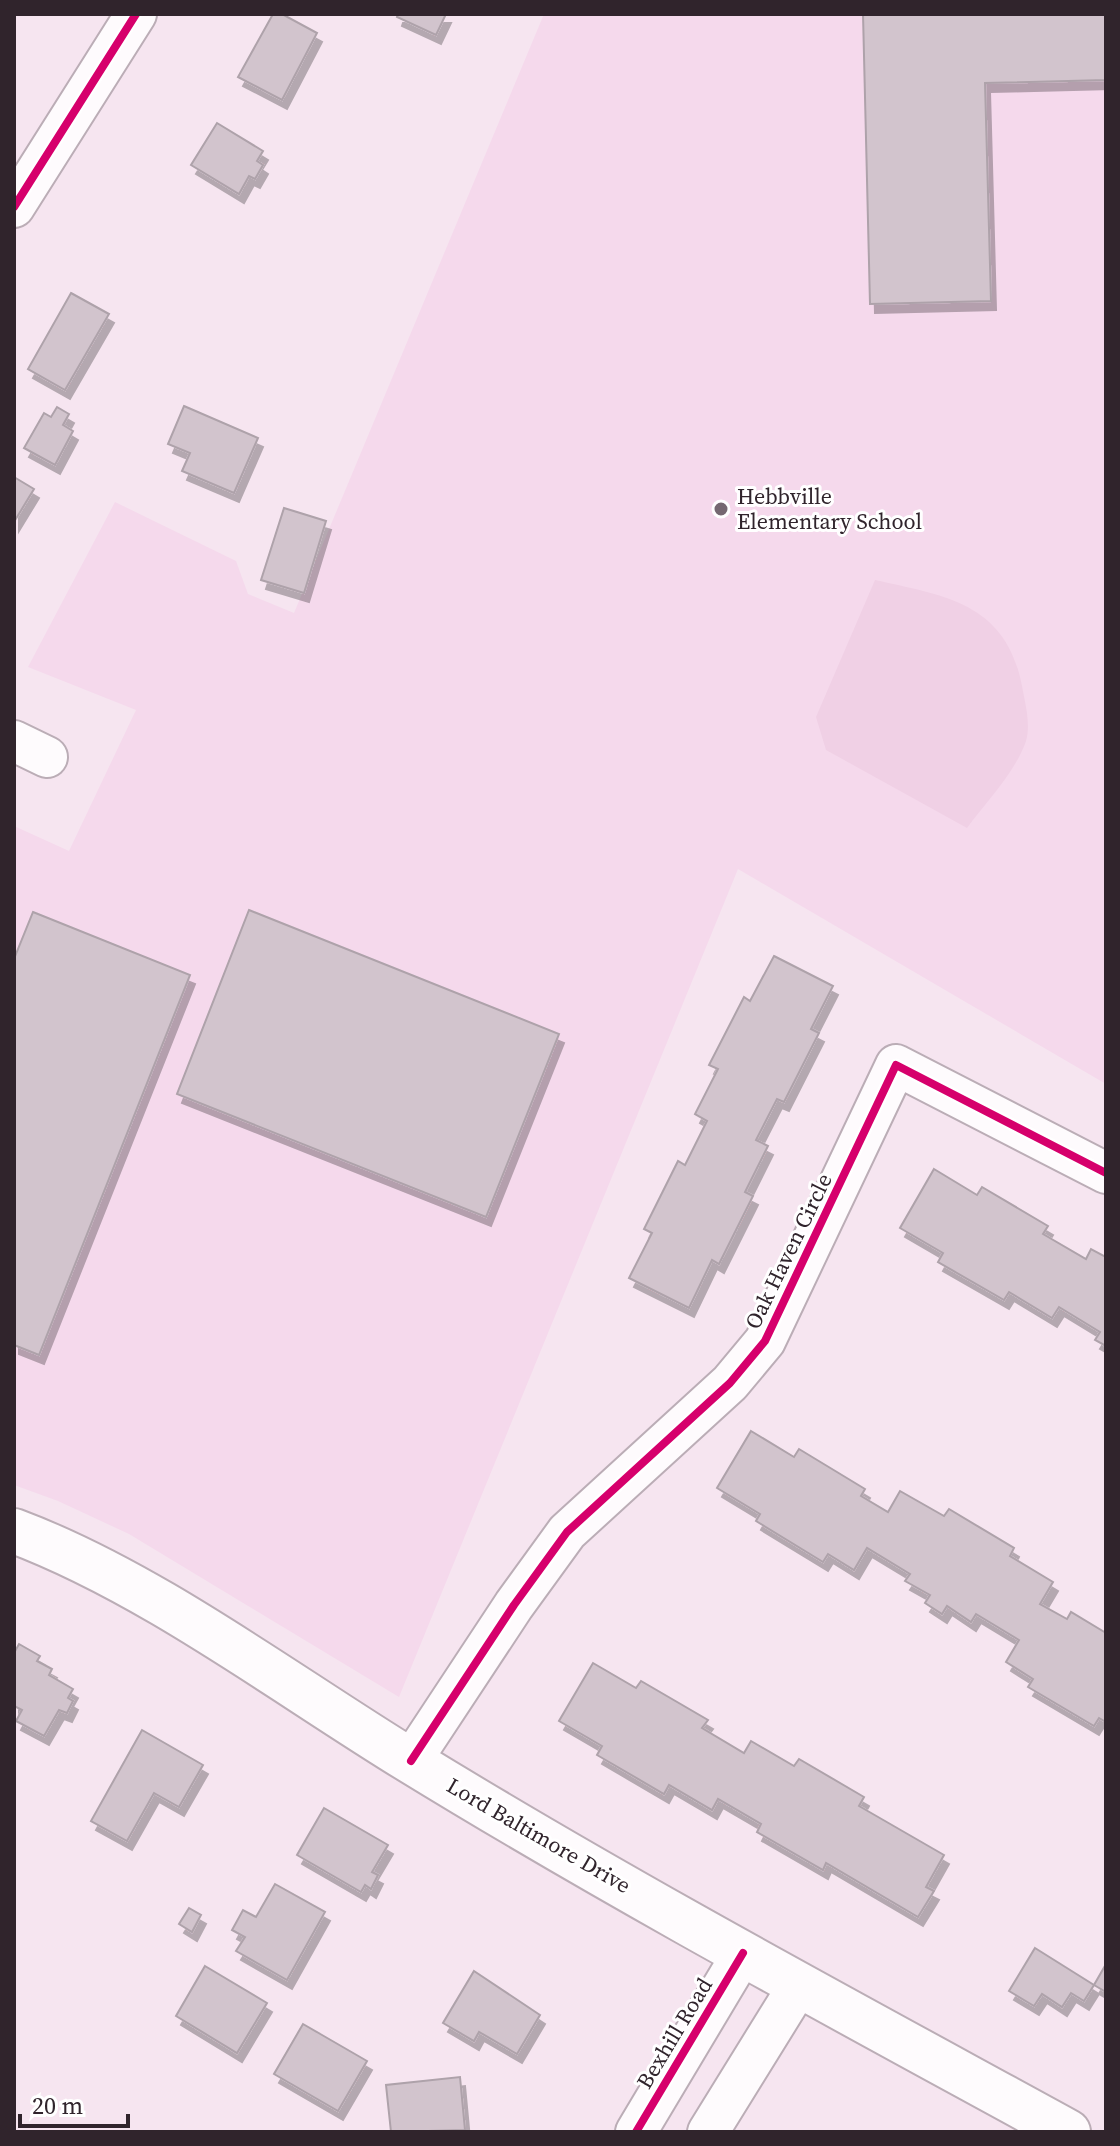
<svg xmlns="http://www.w3.org/2000/svg" width="1120" height="2146" font-family="'Source Serif 4',serif">
	<style>
		.built { fill: #f5d9ec }
		.green { fill: #f0d0e5 }
		.building { fill: #d2c4cd; stroke: #aea2aa; stroke-width: 2; filter: url(#shadow) }
		.lines { fill: none; stroke-linecap: round; stroke-linejoin: round }
		.minor-casing { stroke: #bbadb6; stroke-width: 44 }
		.secondary-casing { stroke: #bbadb6; stroke-width: 48 }
		.minor { stroke: #fefbfd; stroke-width: 40 }
		.secondary { stroke: #fefbfd; stroke-width: 44 }
		.cycleway-casing { stroke: #fff; stroke-width: 13 }
		.cycleway { stroke: #d6006c; stroke-width: 8 }
		.poi-dot { fill: #756871; stroke: #fff; stroke-width: 3 }
		.labels { text-anchor: middle; dominant-baseline: central; stroke-width: 6; stroke-linejoin: round; paint-order: stroke }
		.poi-label { font-size: 22px; fill: #30242c; stroke: #fff; text-anchor: start }
		.street-label { font-size: 22px; fill: #30242c; stroke: #fff }
	</style>
	<defs>
		<filter id="shadow"><feDropShadow dx="5" dy="9" stdDeviation="0" flood-color="#0004"/></filter>
	</defs>
	<rect width="100%" height="100%" fill="#f6e5f0"/>
	<polygon class="built" points="544,14 1106,14 1106,1084 738,869 399,1697 129,1534 58,1501 14,1485 14,826 69,851 136,710 28,667 115,502 236,561 248,594 294,613"/>
	<path class="green" d="M875,580C946,596 1006,603 1022,686C1025,703 1031,724 1026,741C1015,773 986,802 967,828L826,750L816,717Z"/>
	<g class="building">
		<polygon points="273,14 282,14 317,33 282,100 238,77"/>
		<polygon points="398,14 446,14 436,35 397,17"/>
		<polygon points="863,14 1106,14 1106,80 985,83 991,301 870,304"/>
		<polygon points="217,123 263,151 257,161 263,165 255,179 249,176 239,194 191,165"/>
		<polygon points="71,293 109,314 65,390 28,369"/>
		<polygon points="184,406 258,438 234,493 182,471 190,453 168,444"/>
		<polygon points="57,407 69,414 63,425 73,431 55,465 24,448 44,413 51,417"/>
		<polygon points="14,477 34,489 14,522"/>
		<polygon points="284,508 326,521 304,593 261,580"/>
		<polygon points="249,910 559,1034 486,1217 177,1094"/>
		<polygon points="33,912 190,975 39,1355 14,1345 14,959"/>
		<polygon points="774,956 833,986 811,1029 819,1033 784,1102 777,1099 756,1140 768,1146 745,1192 753,1196 719,1264 712,1260 689,1308 629,1278 652,1233 644,1229 678,1161 685,1165 707,1121 695,1114 718,1069 709,1065 744,997 750,1001"/>
		<polygon points="934,1169 977,1195 982,1187 1048,1226 1043,1234 1086,1259 1091,1249 1106,1257 1106,1346 1095,1340 1100,1332 1059,1307 1052,1318 1009,1292 1004,1300 938,1262 943,1253 900,1228"/>
		<polygon points="751,1431 794,1457 799,1449 865,1489 861,1496 888,1512 900,1491 944,1516 949,1509 1014,1548 1010,1556 1053,1582 1040,1604 1067,1619 1071,1612 1106,1633 1106,1722 1099,1718 1094,1726 1028,1687 1033,1679 1006,1662 1019,1640 976,1614 971,1622 947,1606 942,1614 925,1603 930,1595 905,1581 910,1574 867,1548 854,1570 828,1554 823,1562 756,1521 760,1514 717,1488"/>
		<polygon points="19,1644 40,1656 37,1661 52,1669 49,1675 73,1689 68,1698 73,1701 67,1713 59,1710 44,1736 16,1721 22,1710 14,1706 14,1653"/>
		<polygon points="593,1663 636,1688 641,1681 708,1720 702,1728 744,1753 751,1741 794,1766 799,1759 864,1797 859,1806 944,1855 926,1887 934,1891 918,1917 826,1863 823,1870 757,1832 761,1824 718,1799 712,1810 669,1785 664,1794 597,1755 602,1746 559,1721"/>
		<polygon points="142,1730 203,1765 179,1807 154,1793 127,1841 91,1821"/>
		<polygon points="324,1808 388,1845 372,1872 378,1875 371,1889 365,1885 361,1892 297,1855"/>
		<polygon points="275,1884 325,1912 287,1980 236,1951 245,1937 232,1930 243,1910 256,1917"/>
		<polygon points="189,1908 201,1915 192,1932 179,1924"/>
		<polygon points="1035,1948 1094,1985 1084,2001 1071,1993 1062,2007 1042,1994 1034,2006 1009,1991"/>
		<polygon points="1106,1964 1106,1992 1094,1985"/>
		<polygon points="205,1966 267,2003 237,2053 176,2016"/>
		<polygon points="474,1971 540,2015 517,2054 479,2032 474,2041 443,2023"/>
		<polygon points="303,2024 367,2061 338,2111 274,2074"/>
		<polygon points="460,2077 465,2130 391,2132 386,2085"/>
	</g>
	<g class="lines">
		<defs>
			<g id="minor">
				<polyline points="14,207 136,14"/>
				<polyline points="14,741 47,757"/>
				<polyline points="411,1761 514,1605 567,1532 730,1383 765,1341 896,1065 1106,1173"/>
				<polyline points="636,2132 743,1953"/>
				<polyline points="708,2132 799,1985"/>
			</g>
			<path id="secondary" d="M14,1531C150,1582 285,1684 409,1760C624,1892 847,2011 1068,2132"/>
		</defs>
		<use href="#minor" class="minor-casing"/>
		<use href="#secondary" class="secondary-casing"/>
		<use href="#minor" class="minor"/>
		<use href="#secondary" class="secondary"/>
		<defs>
			<g id="cycleway">
				<polyline points="14,207 136,14"/>
				<polyline points="411,1761 514,1605 567,1532 730,1383 765,1341 896,1065 1106,1173"/>
				<polyline points="636,2132 743,1953"/>
			</g>
		</defs>
		<use href="#cycleway" class="cycleway-casing"/>
		<use href="#cycleway" class="cycleway"/>
	</g>
	<circle class="poi-dot" cx="721" cy="509" r="8"/>
	<g class="labels">
		<g class="poi-label">
			<text x="737" y="496">Hebbville<tspan x="737" dy="25">Elementary School</tspan></text>
		</g>
		<g class="street-label">
			<text transform="translate(788 1251) rotate(-64)">Oak Haven Circle</text>
			<text transform="translate(539 1835) rotate(30)">Lord Baltimore Drive</text>
			<text transform="translate(674 2033) rotate(-59)">Bexhill Road</text>
		</g>
	</g>
	<rect width="1120" height="2146" fill="none" stroke="#30242c" stroke-width="32"/>
	<path d="M20 2114v12h108v-12" fill="none" stroke="#30242c" stroke-width="4"/>
	<text x="32" y="2114" font-size="24" fill="#30242c" stroke="#ffffff" stroke-width="6" paint-order="stroke">20 m</text>
</svg>
